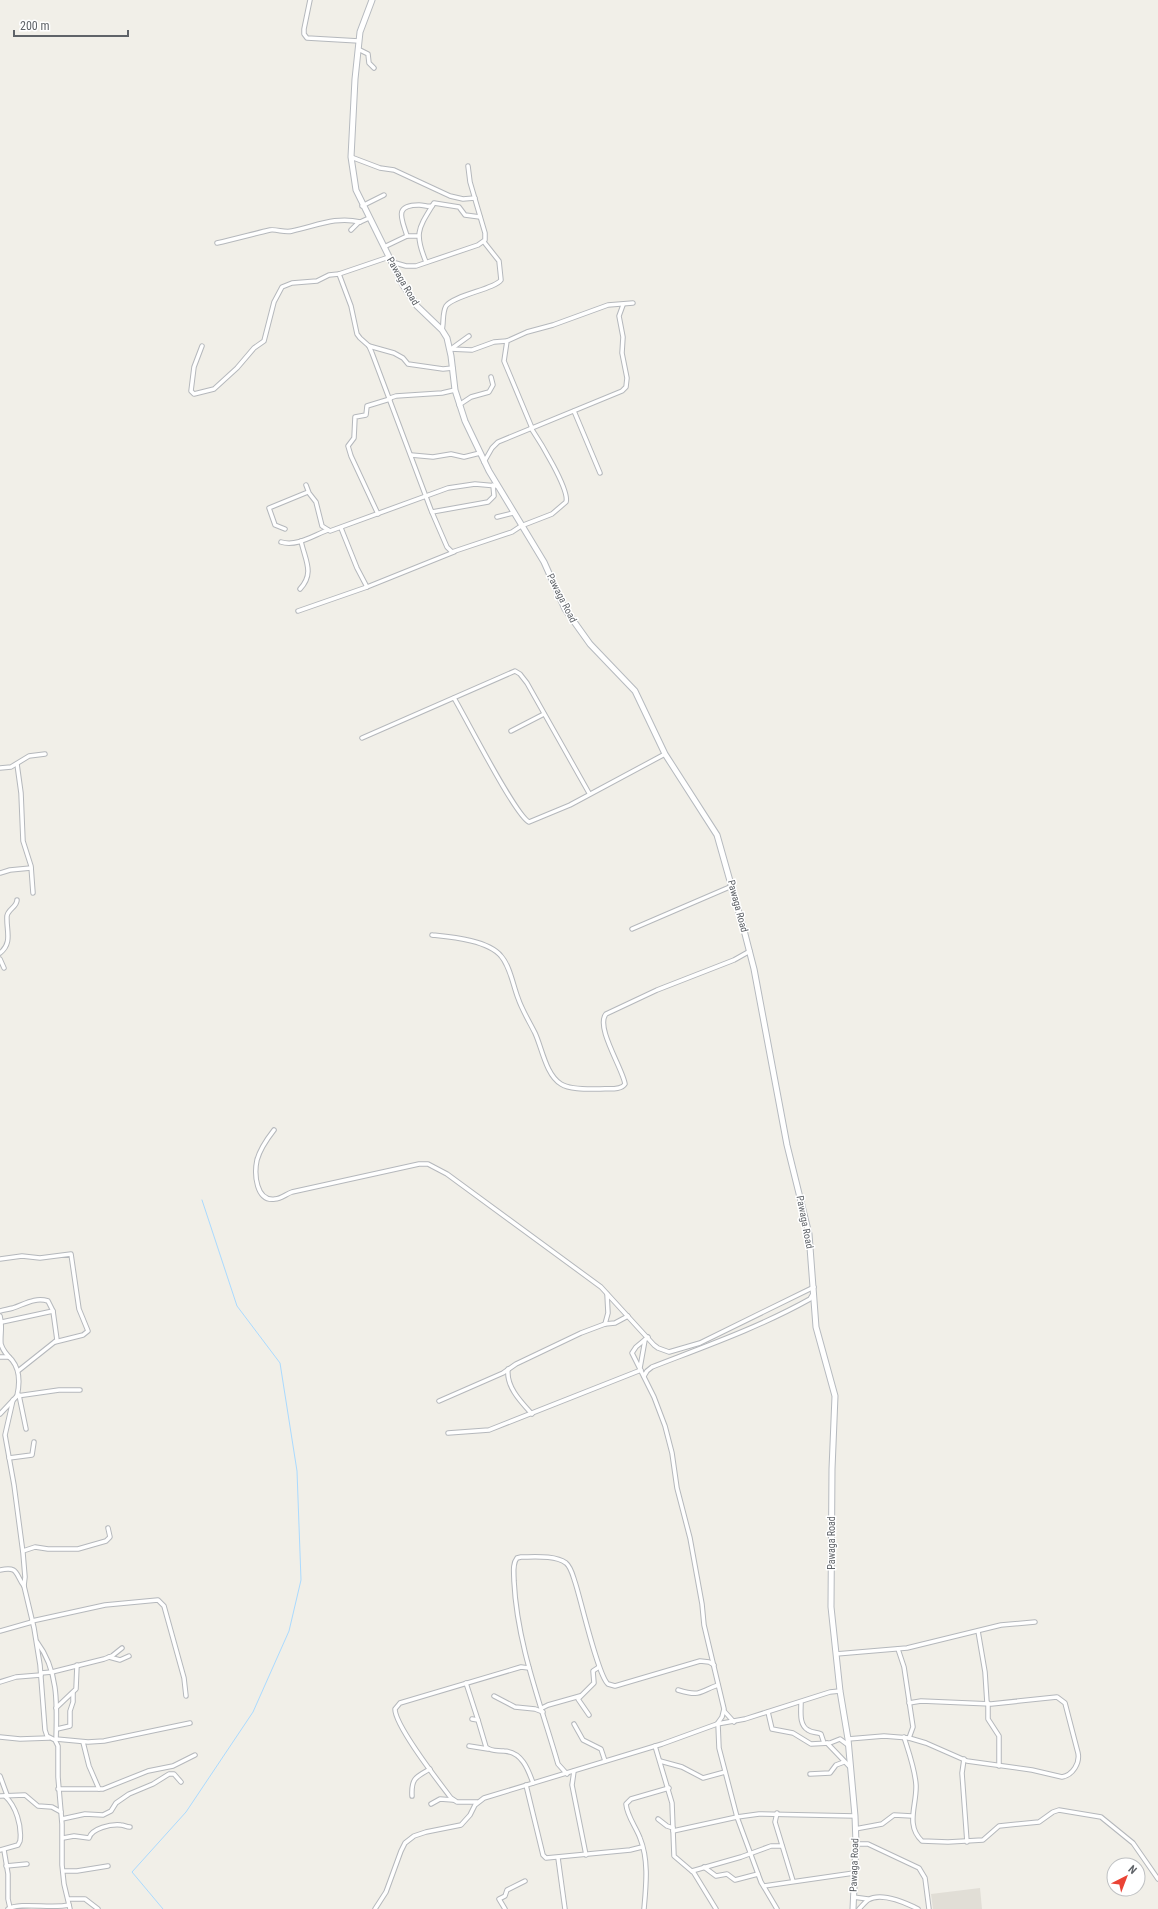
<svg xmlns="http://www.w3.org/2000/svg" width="1158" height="1909" font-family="'Roboto Condensed',sans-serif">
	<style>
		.education { fill: #e1ded6 }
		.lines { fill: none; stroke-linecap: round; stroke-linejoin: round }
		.stream { stroke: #aadaff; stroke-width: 1 }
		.street-casing { stroke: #b5b8bc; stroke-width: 5.5 }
		.secondary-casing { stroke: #b6babf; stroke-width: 7 }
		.street { stroke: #fff; stroke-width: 3.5 }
		.secondary { stroke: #fff; stroke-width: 5 }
		.labels { text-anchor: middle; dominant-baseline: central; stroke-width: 3; stroke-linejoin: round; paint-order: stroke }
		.street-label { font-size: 10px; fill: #5f6368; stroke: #fff }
	</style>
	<rect width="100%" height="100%" fill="#f1efe8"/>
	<polygon class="education" points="980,1888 982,1909 933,1909 931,1894"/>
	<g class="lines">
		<polyline class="stream" points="163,1909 132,1872 186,1812 253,1712 289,1631 301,1580 297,1471 280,1363 237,1306 202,1200"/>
		<defs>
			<g id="street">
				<polyline points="310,0 304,29 304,34 307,38 359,41"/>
				<polyline points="358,49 368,54 369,63 374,68"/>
				<polyline points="351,157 380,168 394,170 450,196 463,199 475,198"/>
				<polyline points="362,206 384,195"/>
				<polyline points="351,230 358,223 369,218"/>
				<path d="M407,236C402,219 393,205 419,205C424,205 428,207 432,206"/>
				<path d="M217,243C235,239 253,234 270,230C277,229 285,233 292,231C316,226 336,216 360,222"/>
				<polyline points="384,247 407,236 418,236"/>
				<polyline points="392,262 406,266 416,266 478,245 485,240 485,233 470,182 468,166"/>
				<path d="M426,262C414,233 418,229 434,203L459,207L465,215L480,217"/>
				<path d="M339,274L351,306L357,334L360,338L369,346L372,353L431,510L447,547L452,552L512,532L521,526L552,514L566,502C570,490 539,440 531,428"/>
				<path d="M442,330C444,323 442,313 446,306C454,295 495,289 501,280L499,261L484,242"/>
				<polyline points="202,346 194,367 191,391 194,394 214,389 237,368 254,348 264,341 274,302 282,287 292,283 317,281 329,275 339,274 389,257"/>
				<polyline points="369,346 394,353 403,358 408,364 443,369 453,368"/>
				<polyline points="450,349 472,350 494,342 507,341"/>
				<polyline points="451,349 469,336"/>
				<polyline points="390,398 396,396 442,393 455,390"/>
				<polyline points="459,405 471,397 489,392 493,385 491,377"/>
				<polyline points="574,411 600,473"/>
				<polyline points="532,428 504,361 507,341 527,332 553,325 608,305 633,303"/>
				<polyline points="411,455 433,457 451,454 464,457 480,453"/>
				<polyline points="484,462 492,448 498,442 622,391 626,387 627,378 622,353 623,337 619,316 623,305"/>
				<polyline points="306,485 309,493 316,502 322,526 330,531 448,488 475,484 497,486"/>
				<polyline points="432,512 488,502 494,496 493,485"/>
				<polyline points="378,514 351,456 348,446 354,438 355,417 366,415 367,406 390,399"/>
				<polyline points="497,517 513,513"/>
				<polyline points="341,528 357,568 367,587"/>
				<polyline points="285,529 275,525 269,508 308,492"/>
				<path d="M281,542C297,547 314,535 328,530"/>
				<path d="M300,589C315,573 305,560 301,541"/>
				<polyline points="298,611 367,587 454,552"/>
				<path d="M454,698C466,718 515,815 529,822L570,805L665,754"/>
				<polyline points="511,731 544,714"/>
				<polyline points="362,738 515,671 520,674 527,683 589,793"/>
				<polyline points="17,764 21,793 23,841 31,866 33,893"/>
				<polyline points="0,768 11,767 29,756 45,754"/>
				<polyline points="0,873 10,870 31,868"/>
				<polyline points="632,929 732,886"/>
				<path d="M432,935C451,937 488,940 501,956C510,966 513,985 518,998C522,1010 529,1021 535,1033C542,1048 546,1075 561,1084C570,1090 589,1089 600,1089C607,1088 621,1091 625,1084C623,1069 595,1027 606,1014L657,990L734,960L750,951"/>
				<path d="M0,953C13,943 6,930 7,916C8,909 17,907 17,900"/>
				<polyline points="0,959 4,968"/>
				<path d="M274,1130C267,1139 260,1149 257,1160C254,1174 256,1202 275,1199C281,1199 286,1194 292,1192L419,1164H428L447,1174L601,1287L654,1345L658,1348L669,1352L700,1343L814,1287"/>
				<polyline points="0,1259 22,1256 40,1258 71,1254 79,1309 88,1331 83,1335 55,1342"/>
				<path d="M0,1311C4,1310 9,1309 13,1308C25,1304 35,1297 48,1301L53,1311L57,1340L18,1371"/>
				<path d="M0,1316C3,1326 0,1335 1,1344C3,1351 7,1355 12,1360C20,1370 20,1383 17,1396"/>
				<polyline points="2,1322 53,1311"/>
				<polyline points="605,1324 608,1313 607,1294"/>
				<polyline points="648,1337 636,1347 632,1353 654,1397 665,1426 672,1453 677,1488 690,1538 702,1604 704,1625 724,1709 722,1717 717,1724"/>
				<polyline points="0,1357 9,1357"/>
				<polyline points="640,1368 645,1340"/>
				<path d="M508,1369C506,1387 521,1402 532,1414"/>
				<path d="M644,1376L647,1371L652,1367C706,1346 760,1327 810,1299L813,1294"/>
				<polyline points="19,1395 26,1429"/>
				<polyline points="13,1400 5,1435 14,1485 23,1553 25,1577 24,1586 34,1628 40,1665 45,1730 47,1736 55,1740 58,1746 58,1777 62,1824 62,1865 64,1884 70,1909"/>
				<polyline points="439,1401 503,1373 516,1364 581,1333 605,1324 615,1323 628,1316"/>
				<polyline points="0,1414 17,1396 59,1390 80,1390"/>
				<polyline points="448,1433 489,1430 641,1370"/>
				<polyline points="9,1458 32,1455 34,1442"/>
				<polyline points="23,1551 35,1547 48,1549 78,1549 106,1541 110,1537 108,1528"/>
				<path d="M0,1570C19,1566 15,1574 24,1586"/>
				<polyline points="32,1621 105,1605 158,1600 164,1606 184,1678 186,1696"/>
				<polyline points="0,1631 32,1622"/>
				<polyline points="978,1631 985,1672 987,1703"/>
				<path d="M37,1642C59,1671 57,1706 56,1740"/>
				<polyline points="898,1649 904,1667 913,1727 909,1738"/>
				<polyline points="836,1654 907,1648 1001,1625 1035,1622"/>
				<polyline points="109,1657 120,1660 129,1656"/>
				<polyline points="41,1673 52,1672 104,1659 112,1656 122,1648"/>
				<polyline points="0,1682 16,1677 41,1675"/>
				<polyline points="466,1683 478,1720"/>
				<path d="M678,1690C701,1697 698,1692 718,1685"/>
				<polyline points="494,1696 515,1707 535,1709 543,1712"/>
				<path d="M801,1703C801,1712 799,1725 808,1730C812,1733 817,1732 821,1734L824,1743"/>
				<polyline points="988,1703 988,1719 999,1736 999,1766"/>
				<polyline points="56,1708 76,1689 77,1665"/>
				<polyline points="542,1708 548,1705 580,1696"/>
				<polyline points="724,1711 734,1722"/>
				<polyline points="768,1712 772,1729 793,1733 811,1744 830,1743 840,1739 848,1745"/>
				<polyline points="589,1715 578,1699 594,1683 593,1671 599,1667"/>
				<path d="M472,1719L478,1720L486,1747C492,1752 497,1750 504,1751C522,1752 528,1769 533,1783"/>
				<polyline points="574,1724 583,1740 601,1749 605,1761"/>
				<polyline points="718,1724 719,1748 737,1817 761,1882 777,1909"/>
				<polyline points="57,1729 70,1726 70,1711 73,1702 73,1693"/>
				<polyline points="0,1737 20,1739 49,1738"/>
				<path d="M904,1737C909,1753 915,1769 916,1785C917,1805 905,1825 922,1841L948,1842L983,1840L999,1826L1039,1822L1053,1812L1059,1810L1101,1817L1133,1843L1158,1879"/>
				<polyline points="56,1739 88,1742 104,1741 190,1723"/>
				<path d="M848,1739L884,1736L909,1738L926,1743L967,1761L1032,1770L1062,1777C1073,1775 1080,1763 1078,1753L1065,1703L1057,1697L991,1704L921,1701L909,1703"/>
				<polyline points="83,1742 89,1766 99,1789"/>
				<polyline points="827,1743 849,1766"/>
				<polyline points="469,1746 488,1749"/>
				<polyline points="655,1746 672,1803 674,1856 694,1873 716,1909"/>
				<polyline points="964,1759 962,1773 967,1842"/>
				<polyline points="660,1761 682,1767 703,1778 725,1772"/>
				<polyline points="574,1771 572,1785 586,1855"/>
				<path d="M567,1774L558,1764C541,1705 517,1644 514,1581C514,1574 512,1564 517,1558L521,1557C534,1557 555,1555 566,1563C571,1567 573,1576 575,1582C581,1600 598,1676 608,1684L615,1686L700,1661L709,1662L714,1665"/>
				<polyline points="810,1774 830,1773 836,1765 844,1762"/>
				<polyline points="0,1776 7,1795"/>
				<polyline points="526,1785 543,1855 546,1858 630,1850 642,1847"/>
				<polyline points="58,1789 103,1789 148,1771 173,1766 195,1755"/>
				<polyline points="0,1796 25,1795 38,1806 52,1807 61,1812"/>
				<path d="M412,1796C411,1778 416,1777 430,1769"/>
				<path d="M477,1802H457L451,1798C439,1782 395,1726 395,1709L400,1703L521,1667L529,1668"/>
				<polyline points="431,1804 440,1799 453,1800"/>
				<polyline points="777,1813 775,1822 793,1881"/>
				<polyline points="62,1819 85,1814 103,1815 111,1811 116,1803 129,1794 153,1784 169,1774 174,1774 181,1782"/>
				<polyline points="658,1819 667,1826 673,1828"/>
				<polyline points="855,1829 882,1824 894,1815 912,1816"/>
				<polyline points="673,1831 737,1817 759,1814 855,1816"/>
				<path d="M63,1838L74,1836L89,1838C92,1828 111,1824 121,1825C124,1825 126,1827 130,1827"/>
				<polyline points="856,1844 868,1844 919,1868 925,1878 929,1909"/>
				<path d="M0,1850L18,1845L20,1841C22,1826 16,1806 5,1796"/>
				<polyline points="4,1850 8,1874 8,1899 10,1908"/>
				<polyline points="558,1858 565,1909"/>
				<polyline points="6,1866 27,1864"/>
				<polyline points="704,1867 716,1876 727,1874 735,1880 758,1874"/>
				<polyline points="63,1871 77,1871 108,1866"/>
				<polyline points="692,1871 741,1857 771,1846 782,1846"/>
				<polyline points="764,1886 854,1873"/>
				<polyline points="853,1897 868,1899"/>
				<polyline points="68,1899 85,1899 98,1909"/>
				<path d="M8,1909C20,1902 52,1909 69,1905"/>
				<polyline points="375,1909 386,1892 401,1851 405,1843 414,1836 426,1832 461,1825 470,1815 475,1805 484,1798 662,1744 717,1724 745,1719 830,1692 840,1691"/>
				<polyline points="505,1909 499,1899 505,1896 507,1890 525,1881"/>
				<path d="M644,1909C646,1886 649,1860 640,1838C636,1827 627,1816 626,1804L631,1799L669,1788"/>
				<path d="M859,1909C862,1906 865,1902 868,1900C881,1892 906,1903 918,1909"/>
			</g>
			<polyline id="secondary" points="372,0 360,32 355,79 351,157 356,190 403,285 417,306 442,330 447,338 451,356 455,390 465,421 489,471 544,562 565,609 590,644 635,691 665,754 717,835 745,934 754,969 787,1145 809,1234 816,1327 835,1396 832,1469 831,1607 840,1691 848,1739 855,1816 856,1844 853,1909"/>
		</defs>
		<use href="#street" class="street-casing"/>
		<use href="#secondary" class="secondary-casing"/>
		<use href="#street" class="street"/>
		<use href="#secondary" class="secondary"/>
	</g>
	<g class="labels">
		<g class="street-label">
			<text transform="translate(403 281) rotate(60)">Pawaga Road</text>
			<text transform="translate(562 598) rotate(63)">Pawaga Road</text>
			<text transform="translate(738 906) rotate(75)">Pawaga Road</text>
			<text transform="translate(805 1222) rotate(79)">Pawaga Road</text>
			<text transform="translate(831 1543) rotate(-90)">Pawaga Road</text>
			<text transform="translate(854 1865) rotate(-88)">Pawaga Road</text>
		</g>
	</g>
	<g transform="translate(1126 1877) rotate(42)"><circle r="19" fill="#ffffff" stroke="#bfc1c3"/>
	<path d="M0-3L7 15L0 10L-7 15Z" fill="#ea4335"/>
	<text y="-6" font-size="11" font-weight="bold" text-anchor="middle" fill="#5f6368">N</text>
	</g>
	<path d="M14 30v6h114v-6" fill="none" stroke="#5f6368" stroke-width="2"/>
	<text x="20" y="30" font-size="12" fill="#5f6368" stroke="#ffffff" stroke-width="3" paint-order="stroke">200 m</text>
</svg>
